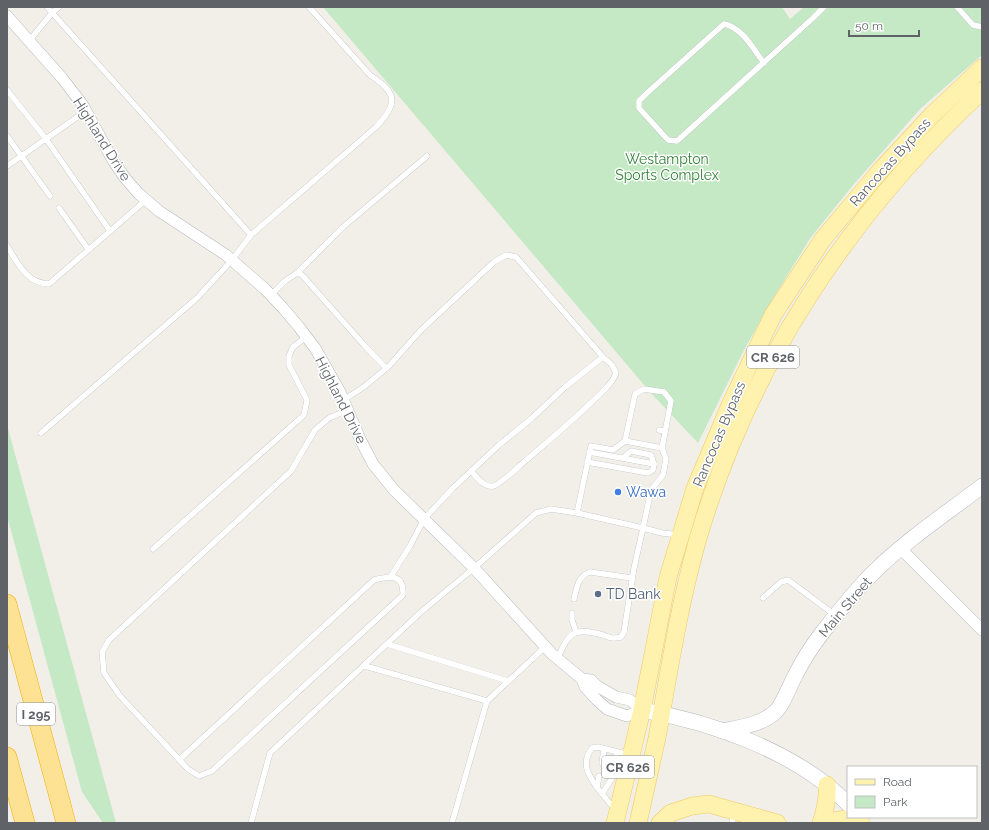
<svg xmlns="http://www.w3.org/2000/svg" width="989" height="830" font-family="Raleway,sans-serif">
	<style>
		.green { fill: #c5e8c5 }
		.lines { fill: none; stroke-linecap: round; stroke-linejoin: round }
		.lane-casing { stroke: #b5b8bc; stroke-width: 6 }
		.street-casing { stroke: #b5b8bc; stroke-width: 12 }
		.secondary-casing { stroke: #b6babf; stroke-width: 16 }
		.primary-casing { stroke: #f2c960; stroke-width: 18 }
		.highway-casing { stroke: #f9ab00; stroke-width: 20 }
		.lane { stroke: #fff; stroke-width: 5.5 }
		.street { stroke: #fff; stroke-width: 11 }
		.secondary { stroke: #fff; stroke-width: 15 }
		.primary { stroke: #fff2af; stroke-width: 17 }
		.highway { stroke: #fde293; stroke-width: 19 }
		.shop-dot { fill: #3f7fe0; stroke: #fff; stroke-width: 1.5 }
		.service-dot { fill: #5c6f8a; stroke: #fff; stroke-width: 1.5 }
		.labels { text-anchor: middle; dominant-baseline: central; stroke-width: 3; stroke-linejoin: round; paint-order: stroke }
		.shield { fill: #fff; stroke: #8f9295; stroke-width: 1 }
		.shield-label { font-size: 13px; font-weight: bold; fill: #5f6368 }
		.street-label { font-size: 14px; fill: #5f6368; stroke: #fff }
		.park-label { font-size: 14px; fill: #348238; stroke: #fff }
		.shop-label { font-size: 14px; fill: #366cbe; stroke: #fff; text-anchor: start }
		.service-label { font-size: 14px; fill: #4e5e75; stroke: #fff; text-anchor: start }
	</style>
	<rect width="100%" height="100%" fill="#f1efe8"/>
	<g class="green">
		<polygon points="323,7 782,7 790,19 804,7 982,7 982,55 921,108 854,184 811,237 777,292 744,350 698,443 651,393"/>
		<polygon points="7,425 116,823 103,823 82,792 7,516"/>
	</g>
	<g class="lines">
		<defs>
			<g id="lane">
				<polyline points="47,7 251,235"/>
				<polyline points="957,7 973,25 982,27"/>
				<polyline points="29,41 52,13 59,7"/>
				<path d="M764,63C753,49 743,28 724,24L647,93L639,101V108L668,140L677,141L813,18L824,7"/>
				<polyline points="7,90 46,139 110,231"/>
				<polyline points="7,136 50,196"/>
				<polyline points="7,166 86,111"/>
				<polyline points="59,208 88,249"/>
				<path d="M7,246C18,263 26,283 49,284L146,200"/>
				<polyline points="297,273 343,227 427,156"/>
				<polyline points="271,295 285,281 297,273 302,275 364,345 386,368"/>
				<polyline points="344,400 365,386 389,366 421,330 494,262 506,255 516,257 603,357 565,387 532,418 499,445 453,488 424,519 410,546 391,576"/>
				<polyline points="659,430 665,431"/>
				<path d="M41,433L197,298L232,260L251,235L376,127C399,103 397,93 370,75L309,7"/>
				<polyline points="625,441 635,394 644,389 664,392 671,401 662,448"/>
				<polyline points="589,452 654,464"/>
				<polyline points="587,462 648,473 653,470 654,464 651,455 631,451 623,458"/>
				<path d="M471,471C477,477 484,488 493,486C500,485 518,467 524,462C552,438 581,414 606,388C611,383 614,379 616,373L612,365L603,357"/>
				<polyline points="153,549 304,415 307,400 289,365 289,356 293,347 306,337"/>
				<polyline points="763,598 781,582 788,580 835,615"/>
				<path d="M574,599C577,587 578,576 590,572L632,578"/>
				<polyline points="572,613 572,620 576,632"/>
				<polyline points="387,644 508,681"/>
				<path d="M557,659C570,632 572,627 603,635C610,638 614,639 621,637L624,632L634,568L643,528L662,533L679,535"/>
				<polyline points="365,666 487,701 452,823"/>
				<polyline points="487,701 545,647"/>
				<path d="M179,760L374,580C389,576 404,573 403,595L212,771L199,776L188,769L120,696L104,673L102,652L109,640L291,471L315,430L329,418L348,410"/>
				<polyline points="602,763 604,749"/>
				<polyline points="597,787 599,776"/>
				<polyline points="602,794 612,778 617,752"/>
				<path d="M616,809C609,804 605,797 599,790C589,776 580,764 592,748L598,747L630,755"/>
				<polyline points="251,823 270,753 421,612 474,568 536,513 551,509 577,513 591,446 613,450 625,441 662,448 666,459 663,475 651,490 643,528 577,513"/>
				<polyline points="732,823 734,813"/>
			</g>
			<g id="street">
				<polyline points="7,16 62,78 82,104 114,162 125,178 139,194 159,211 226,255 265,289 283,308 299,327 315,348 340,392 360,439 373,464 394,490 474,568 552,654 582,679 585,687 597,700 607,709 627,716 642,710 630,700 616,697 597,686 591,680 582,679"/>
				<polyline points="900,548 982,630"/>
			</g>
			<g id="secondary">
				<path d="M642,710C712,722 797,752 848,804"/>
				<path d="M723,731C740,727 760,725 774,713C783,706 790,684 796,674C803,660 812,646 822,633C839,611 857,588 877,569C909,538 947,513 982,486"/>
			</g>
			<g id="primary">
				<polyline points="615,823 642,710 668,577 695,488 730,405 773,315 823,239 880,171 933,114 982,68"/>
				<path d="M638,823C644,795 651,766 657,738C669,672 679,606 697,542C748,366 848,215 982,91"/>
				<polyline points="660,823 671,813 692,806 709,804 777,823"/>
				<path d="M821,823C825,810 828,799 827,785"/>
				<polyline points="822,823 844,819 861,823"/>
			</g>
			<g id="highway">
				<polyline points="7,604 66,823"/>
				<polyline points="7,757 25,823"/>
			</g>
		</defs>
		<use href="#lane" class="lane-casing"/>
		<use href="#street" class="street-casing"/>
		<use href="#secondary" class="secondary-casing"/>
		<use href="#primary" class="primary-casing"/>
		<use href="#highway" class="highway-casing"/>
		<use href="#lane" class="lane"/>
		<use href="#street" class="street"/>
		<use href="#secondary" class="secondary"/>
		<use href="#primary" class="primary"/>
		<use href="#highway" class="highway"/>
	</g>
	<circle class="shop-dot" cx="618" cy="492" r="4"/>
	<circle class="service-dot" cx="598" cy="594" r="4"/>
	<g class="labels">
		<g class="shield">
			<rect x="747" y="346" width="52" height="22" rx="3"/>
			<rect x="17" y="703" width="38" height="22" rx="3"/>
			<rect x="602" y="756" width="52" height="22" rx="3"/>
		</g>
		<g class="shield-label">
			<text x="773" y="357">CR 626</text>
			<text x="36" y="714">I 295</text>
			<text x="628" y="767">CR 626</text>
		</g>
		<g class="street-label">
			<text transform="translate(102 139) rotate(58)">Highland Drive</text>
			<text transform="translate(890 162) rotate(-48)">Rancocas Bypass</text>
			<text transform="translate(341 400) rotate(63)">Highland Drive</text>
			<text transform="translate(719 434) rotate(-67)">Rancocas Bypass</text>
			<text transform="translate(845 607) rotate(-50)">Main Street</text>
		</g>
		<g class="park-label">
			<text x="667" y="159">Westampton<tspan x="667" dy="16">Sports Complex</tspan></text>
		</g>
		<g class="shop-label">
			<text x="626" y="492">Wawa</text>
		</g>
		<g class="service-label">
			<text x="606" y="594">TD Bank</text>
		</g>
	</g>
	<rect width="989" height="830" fill="none" stroke="#5f6368" stroke-width="16"/>
	<rect x="847" y="766" width="130" height="52" fill="#ffffff" stroke="#bfc1c3"/>
	<rect x="855" y="779" width="20" height="6" fill="#fff2af" stroke="#bfc1c3"/>
	<text x="883" y="786" font-size="12" fill="#5f6368">Road</text>
	<rect x="855" y="796" width="20" height="12" fill="#c5e8c5" stroke="#bfc1c3"/>
	<text x="883" y="806" font-size="12" fill="#5f6368">Park</text>
	<path d="M849 30v6h70v-6" fill="none" stroke="#5f6368" stroke-width="2"/>
	<text x="855" y="30" font-size="12" fill="#5f6368" stroke="#ffffff" stroke-width="3" paint-order="stroke">50 m</text>
</svg>
